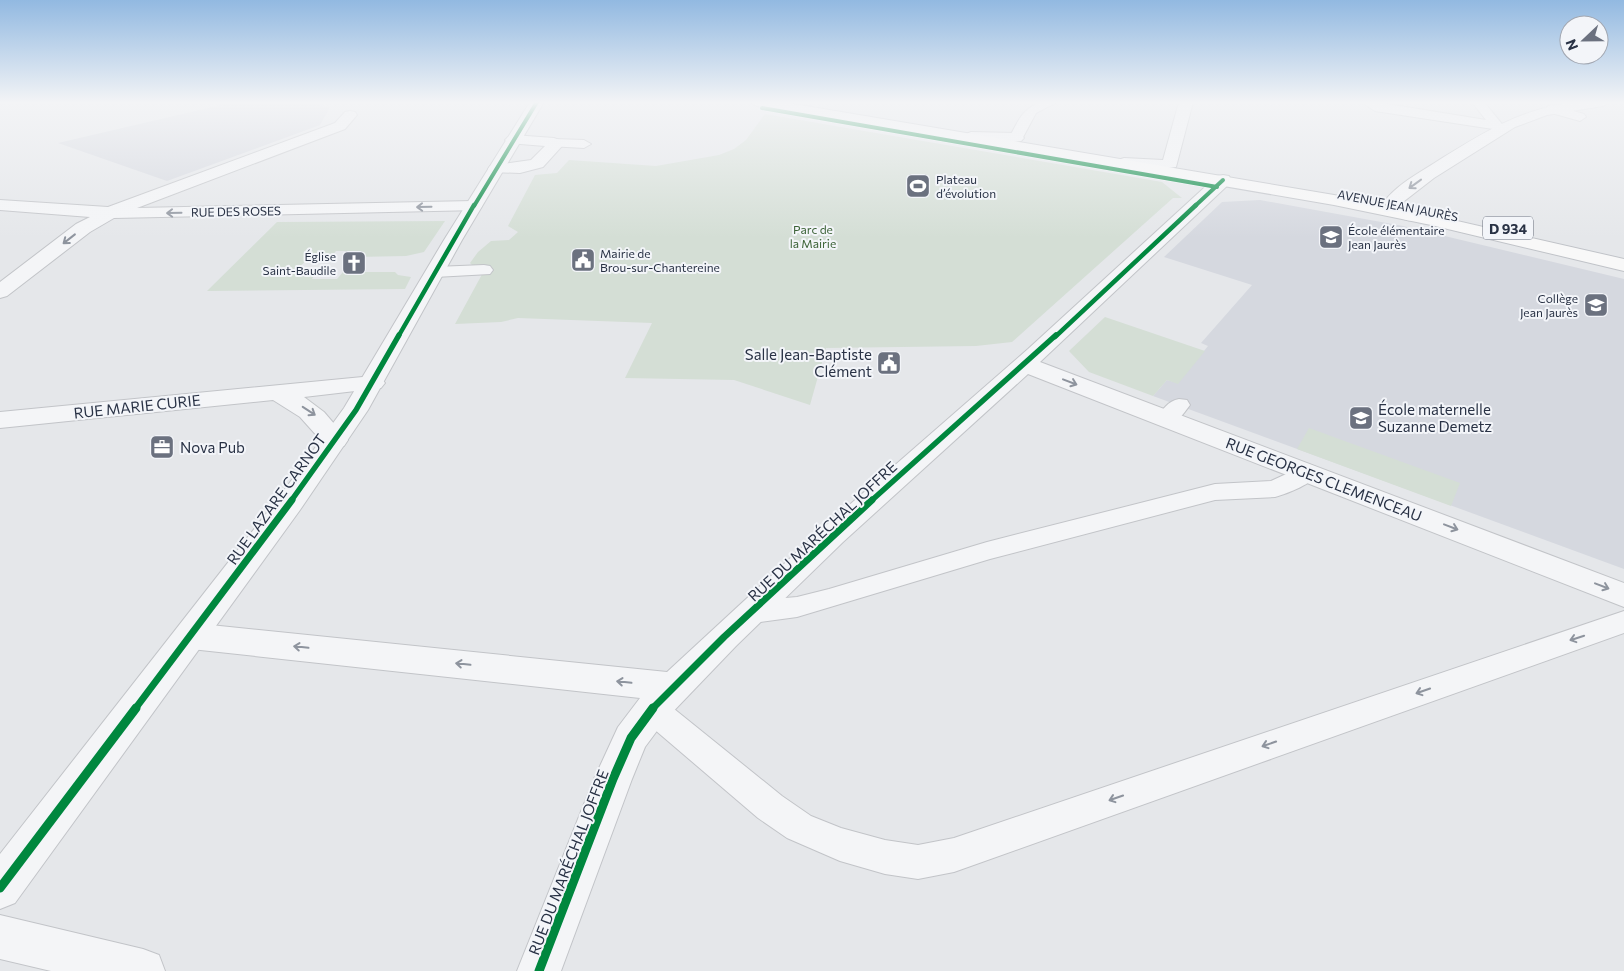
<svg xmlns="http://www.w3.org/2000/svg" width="1624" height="971" font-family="Commissioner,sans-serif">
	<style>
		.built { fill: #d5d8df }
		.green { fill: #d4ded5 }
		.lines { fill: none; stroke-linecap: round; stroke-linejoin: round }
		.service-casing { stroke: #c2c4c8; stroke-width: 2 }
		.minor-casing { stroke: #c2c4c8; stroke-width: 2 }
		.tertiary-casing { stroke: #c2c4c8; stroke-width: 2 }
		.primary-casing { stroke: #c0c3c8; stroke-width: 2 }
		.service { fill: #f4f5f7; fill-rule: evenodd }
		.minor { fill: #f4f5f7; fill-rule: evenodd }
		.tertiary { fill: #f4f5f7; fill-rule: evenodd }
		.primary { fill: #f8f8f8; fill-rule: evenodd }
		.cycleway-far4-casing { stroke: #f3f5f9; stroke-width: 5.5 }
		.cycleway-far3-casing { stroke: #f3f5f9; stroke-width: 7 }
		.cycleway-far2-casing { stroke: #f3f5f9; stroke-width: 9 }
		.cycleway-far1-casing { stroke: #f3f5f9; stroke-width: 10 }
		.cycleway-casing { stroke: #f3f5f9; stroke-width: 12 }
		.cycleway-far4 { stroke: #00873e; stroke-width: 4 }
		.cycleway-far3 { stroke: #00873e; stroke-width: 4.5 }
		.cycleway-far2 { stroke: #00873e; stroke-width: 5.5 }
		.cycleway-far1 { stroke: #00873e; stroke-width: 7 }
		.cycleway { stroke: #00873e; stroke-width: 9 }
		.oneway { stroke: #8e949e }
		.labels { text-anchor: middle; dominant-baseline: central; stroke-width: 4; stroke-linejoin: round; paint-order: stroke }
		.far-poi-label { font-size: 12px; fill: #293245; stroke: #f3f5f9; text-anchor: start }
		.far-street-label { font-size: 12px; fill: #293245; stroke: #f3f5f9 }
		.far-park-label { font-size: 12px; fill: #3b6236; stroke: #f3f5f9 }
		.shield { fill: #f3f5f9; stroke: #666c7b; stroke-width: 1 }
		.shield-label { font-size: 14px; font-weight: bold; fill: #293245 }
		.poi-label { font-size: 15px; fill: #293245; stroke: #f3f5f9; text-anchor: start }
		.street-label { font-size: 15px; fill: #293245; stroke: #f3f5f9 }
	</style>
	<rect width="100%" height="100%" fill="#e5e7ea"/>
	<g class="built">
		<polygon points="234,102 304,102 330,107 320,125 167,181 58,143"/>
		<polygon points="1260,200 1403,226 1624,279 1624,569 1153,396 1167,380 1178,383 1208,346 1201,343 1252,285 1164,257 1222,202"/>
	</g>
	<g class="green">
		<polygon points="765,114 1162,182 1182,198 1173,198 1012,342 976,346 826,348 810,405 734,380 625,378 652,323 518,318 501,322 455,324 486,267 472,265 470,263 478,252 491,241 509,240 518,232 508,226 535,175 557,173 569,160 656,166 719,155 734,149 746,140"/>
		<path d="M445,221L424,252L406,256L355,257L359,251H336L332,256C319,256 310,257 300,266V270L316,273L312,279H337L343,272H395L398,275L411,277L405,289L207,291L277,222Z"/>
		<polygon points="1105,317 1205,351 1178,384 1167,380 1153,396 1089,372 1069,351"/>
		<polygon points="1309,428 1460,483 1451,506 1297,449"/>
	</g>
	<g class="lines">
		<defs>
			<g id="service">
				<path d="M1041,102H1057L1036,113L1021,141H1011L1009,138C1019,120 1021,110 1041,102Z"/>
				<polygon points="1361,102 1375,102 1486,120 1472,102 1484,102 1506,129 1500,133 1493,129 1375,111"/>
				<polygon points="1552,105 1584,114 1586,117 1580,121 1548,112 1546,109 1548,106"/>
				<polygon points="554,139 584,140 591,144 584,148 549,146 547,143"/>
				<polygon points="484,265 490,266 493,270 490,274 435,277 429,276 426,272 429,268 435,267"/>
				<path d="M1179,399L1187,400L1190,405C1181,417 1175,427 1159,424L1156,419C1162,410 1168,401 1179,399Z"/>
				<path d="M1308,464L1316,467L1320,472C1312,484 1289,493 1275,497L1215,500L990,559L797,617L752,623L742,619L738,612L742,605L752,601L797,597L829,589L987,542L1215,484L1271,481Z"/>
				<polygon points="1624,611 1624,633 954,872 918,879 885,874 840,861 787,838 758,818 641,718 637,709 641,700 652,696 663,700 782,796 811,816 841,828 885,840 918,845 954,838"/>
			</g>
			<g id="minor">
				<polygon points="1179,102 1193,102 1176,167 1158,169 1118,166 1116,163 1118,160 1124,158 1163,160"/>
				<path d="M1573,102H1610L1603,106L1547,115L1515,127L1434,178L1403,202L1420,216L1417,220C1403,223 1392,213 1384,202C1396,185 1419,173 1436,162C1483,133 1516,111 1573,102Z"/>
				<polygon points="350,111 355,112 357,115 345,129 137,208 473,201 479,202 482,206 479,210 114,218 90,232 7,296 0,298 0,282 76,224 90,217 0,210 0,200 108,207 335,123 345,112"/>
				<polygon points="971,132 1016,133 1021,135 1024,138 1021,141 1004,143 966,140 963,137 966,134"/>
				<polygon points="513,135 554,138 559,140 562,146 543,167 520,173 490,172 488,169 490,166 531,160 545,146 508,143 505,140 508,137"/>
				<polygon points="1223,175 1229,176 1231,180 1229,184 1040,362 1624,583 1624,607 1028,374 843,542 736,646 665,720 645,747 632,779 561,971 517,971 594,779 618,727 640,698 191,649 179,645 175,636 179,627 191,623 667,672 823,528 1028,349 1217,176"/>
				<polygon points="373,376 381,378 385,383 381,388 304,397 324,412 348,440 344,446 335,448 326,446 300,417 273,400 0,428 0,412"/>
				<polygon points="0,915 143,949 159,955 165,971 51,971 0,959"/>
			</g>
			<polygon id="tertiary" points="530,102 544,102 462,240 368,410 300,510 15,903 0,909 0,854 280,496 344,408 444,240"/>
			<polygon id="primary" points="750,102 782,102 1334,195 1431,215 1624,259 1624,271 1431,225 1334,205 757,106"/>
		</defs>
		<use href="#service" class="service-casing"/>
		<use href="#minor" class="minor-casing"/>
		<use href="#tertiary" class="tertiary-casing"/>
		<use href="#primary" class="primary-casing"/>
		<use href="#service" class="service"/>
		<use href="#minor" class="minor"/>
		<use href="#tertiary" class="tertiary"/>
		<use href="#primary" class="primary"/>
		<defs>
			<g id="cycleway-far4">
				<polyline points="762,108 1217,187"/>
				<polyline points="474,206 537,102"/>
				<polyline points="1195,206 1223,180"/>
			</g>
			<g id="cycleway-far3">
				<polyline points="398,337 474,205"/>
				<polyline points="1055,337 1196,205"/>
			</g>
			<g id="cycleway-far2">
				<polyline points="291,501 356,410 399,335"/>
				<polyline points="871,501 1056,335"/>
			</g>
			<g id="cycleway-far1">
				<polyline points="135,709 292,500"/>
				<polyline points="652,709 724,637 872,500"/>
			</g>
			<g id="cycleway">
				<polyline points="0,888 136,708"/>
				<polyline points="539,971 613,779 631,738 653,708"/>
			</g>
		</defs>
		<use href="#cycleway-far4" class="cycleway-far4-casing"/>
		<use href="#cycleway-far3" class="cycleway-far3-casing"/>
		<use href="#cycleway-far2" class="cycleway-far2-casing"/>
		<use href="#cycleway-far1" class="cycleway-far1-casing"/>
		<use href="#cycleway" class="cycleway-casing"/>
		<use href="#cycleway-far4" class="cycleway-far4"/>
		<use href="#cycleway-far3" class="cycleway-far3"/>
		<use href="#cycleway-far2" class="cycleway-far2"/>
		<use href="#cycleway-far1" class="cycleway-far1"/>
		<use href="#cycleway" class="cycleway"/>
	</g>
	<defs><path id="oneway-shaft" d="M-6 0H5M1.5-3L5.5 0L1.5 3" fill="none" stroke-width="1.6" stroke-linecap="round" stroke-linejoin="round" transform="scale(1.25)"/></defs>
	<g class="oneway">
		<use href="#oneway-shaft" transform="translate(1415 184) rotate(144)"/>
		<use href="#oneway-shaft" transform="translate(424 207) rotate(179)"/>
		<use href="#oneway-shaft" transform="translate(174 213) rotate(179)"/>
		<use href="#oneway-shaft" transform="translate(69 239) rotate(142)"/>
		<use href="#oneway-shaft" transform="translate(1070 382) rotate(21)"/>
		<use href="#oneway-shaft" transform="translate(309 411) rotate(33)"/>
		<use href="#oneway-shaft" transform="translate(1451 527) rotate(21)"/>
		<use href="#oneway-shaft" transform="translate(1602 586) rotate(21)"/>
		<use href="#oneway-shaft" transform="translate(1577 638) rotate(162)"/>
		<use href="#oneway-shaft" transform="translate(301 647) rotate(-174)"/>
		<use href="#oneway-shaft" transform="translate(463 664) rotate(-174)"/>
		<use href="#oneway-shaft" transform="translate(624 682) rotate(-174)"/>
		<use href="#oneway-shaft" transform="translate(1423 691) rotate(161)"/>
		<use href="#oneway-shaft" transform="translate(1269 744) rotate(161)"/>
		<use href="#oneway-shaft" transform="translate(1116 798) rotate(161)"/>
	</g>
	<linearGradient id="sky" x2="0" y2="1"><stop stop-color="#92b9e1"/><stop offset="0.43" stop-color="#f3f4f6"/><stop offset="1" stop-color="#f3f4f6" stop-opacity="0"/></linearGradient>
	<rect width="1624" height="238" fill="url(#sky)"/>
	<defs>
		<symbol id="stadium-square" viewBox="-11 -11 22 22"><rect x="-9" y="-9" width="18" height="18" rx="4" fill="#6b717f" stroke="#f3f5f9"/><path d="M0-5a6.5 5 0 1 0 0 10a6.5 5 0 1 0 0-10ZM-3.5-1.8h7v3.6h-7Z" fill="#fff"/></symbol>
		<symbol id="school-square" viewBox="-11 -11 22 22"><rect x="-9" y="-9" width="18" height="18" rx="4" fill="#6b717f" stroke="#f3f5f9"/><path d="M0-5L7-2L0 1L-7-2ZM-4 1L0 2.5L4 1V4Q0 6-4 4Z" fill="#fff"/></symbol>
		<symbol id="civic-square" viewBox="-11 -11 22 22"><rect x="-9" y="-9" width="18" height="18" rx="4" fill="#6b717f" stroke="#f3f5f9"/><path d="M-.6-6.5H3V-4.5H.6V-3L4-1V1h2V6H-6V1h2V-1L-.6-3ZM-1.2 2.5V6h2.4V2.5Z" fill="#fff"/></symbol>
		<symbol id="church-square" viewBox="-11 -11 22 22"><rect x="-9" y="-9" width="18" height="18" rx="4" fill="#6b717f" stroke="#f3f5f9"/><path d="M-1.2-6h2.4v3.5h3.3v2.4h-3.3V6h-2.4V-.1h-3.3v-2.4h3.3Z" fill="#fff"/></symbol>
		<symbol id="office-square" viewBox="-11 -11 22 22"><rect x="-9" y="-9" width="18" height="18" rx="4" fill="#6b717f" stroke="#f3f5f9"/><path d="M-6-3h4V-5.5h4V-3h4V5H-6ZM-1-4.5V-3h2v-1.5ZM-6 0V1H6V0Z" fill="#fff"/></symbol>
	</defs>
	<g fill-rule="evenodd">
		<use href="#stadium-square" x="904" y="172" width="28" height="28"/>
		<use href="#school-square" x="1317" y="223" width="28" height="28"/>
		<use href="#civic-square" x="569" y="246" width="28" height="28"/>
		<use href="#church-square" x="340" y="249" width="28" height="28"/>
		<use href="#school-square" x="1582" y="291" width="28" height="28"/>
		<use href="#civic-square" x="875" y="349" width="28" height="28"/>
		<use href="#school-square" x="1347" y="404" width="28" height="28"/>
		<use href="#office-square" x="148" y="433" width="28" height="28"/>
	</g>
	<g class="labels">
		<g class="far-poi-label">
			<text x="936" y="179">Plateau<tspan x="936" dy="14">d’évolution</tspan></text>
			<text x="1348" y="230">École élémentaire<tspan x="1348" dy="14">Jean Jaurès</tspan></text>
			<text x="600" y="253">Mairie de<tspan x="600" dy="14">Brou-sur-Chantereine</tspan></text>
			<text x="336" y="256" text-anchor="end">Église<tspan x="336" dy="14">Saint-Baudile</tspan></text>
			<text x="1578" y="298" text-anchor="end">Collège<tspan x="1578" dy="14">Jean Jaurès</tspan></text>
		</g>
		<g class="far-street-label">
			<text transform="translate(1398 205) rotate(11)">AVENUE JEAN JAURÈS</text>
			<text transform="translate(236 211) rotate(-1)">RUE DES ROSES</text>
		</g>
		<g class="far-park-label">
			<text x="813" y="229">Parc de<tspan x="813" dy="14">la Mairie</tspan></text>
		</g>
		<rect class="shield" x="1483" y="216.5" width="50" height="23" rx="4"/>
		<g class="shield-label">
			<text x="1508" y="228">D 934</text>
		</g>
		<g class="poi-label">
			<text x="872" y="354" text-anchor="end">Salle Jean-Baptiste<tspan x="872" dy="17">Clément</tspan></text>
			<text x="1378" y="409">École maternelle<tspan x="1378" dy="17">Suzanne Demetz</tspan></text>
			<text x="180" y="447">Nova Pub</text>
		</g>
		<g class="street-label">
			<text transform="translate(137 406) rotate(-6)">RUE MARIE CURIE</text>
			<text transform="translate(1324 479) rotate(21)">RUE GEORGES CLEMENCEAU</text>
			<text transform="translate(276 499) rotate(-54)">RUE LAZARE CARNOT</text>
			<text transform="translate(822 531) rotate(-43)">RUE DU MARÉCHAL JOFFRE</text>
			<text transform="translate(568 862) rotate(-69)">RUE DU MARÉCHAL JOFFRE</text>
		</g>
	</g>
	<g transform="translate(1584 40) rotate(248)"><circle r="24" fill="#f3f5f9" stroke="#a2a7b1"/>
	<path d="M0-4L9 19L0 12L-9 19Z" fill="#6b717f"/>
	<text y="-8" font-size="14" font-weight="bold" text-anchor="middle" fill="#293245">N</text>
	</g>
</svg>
